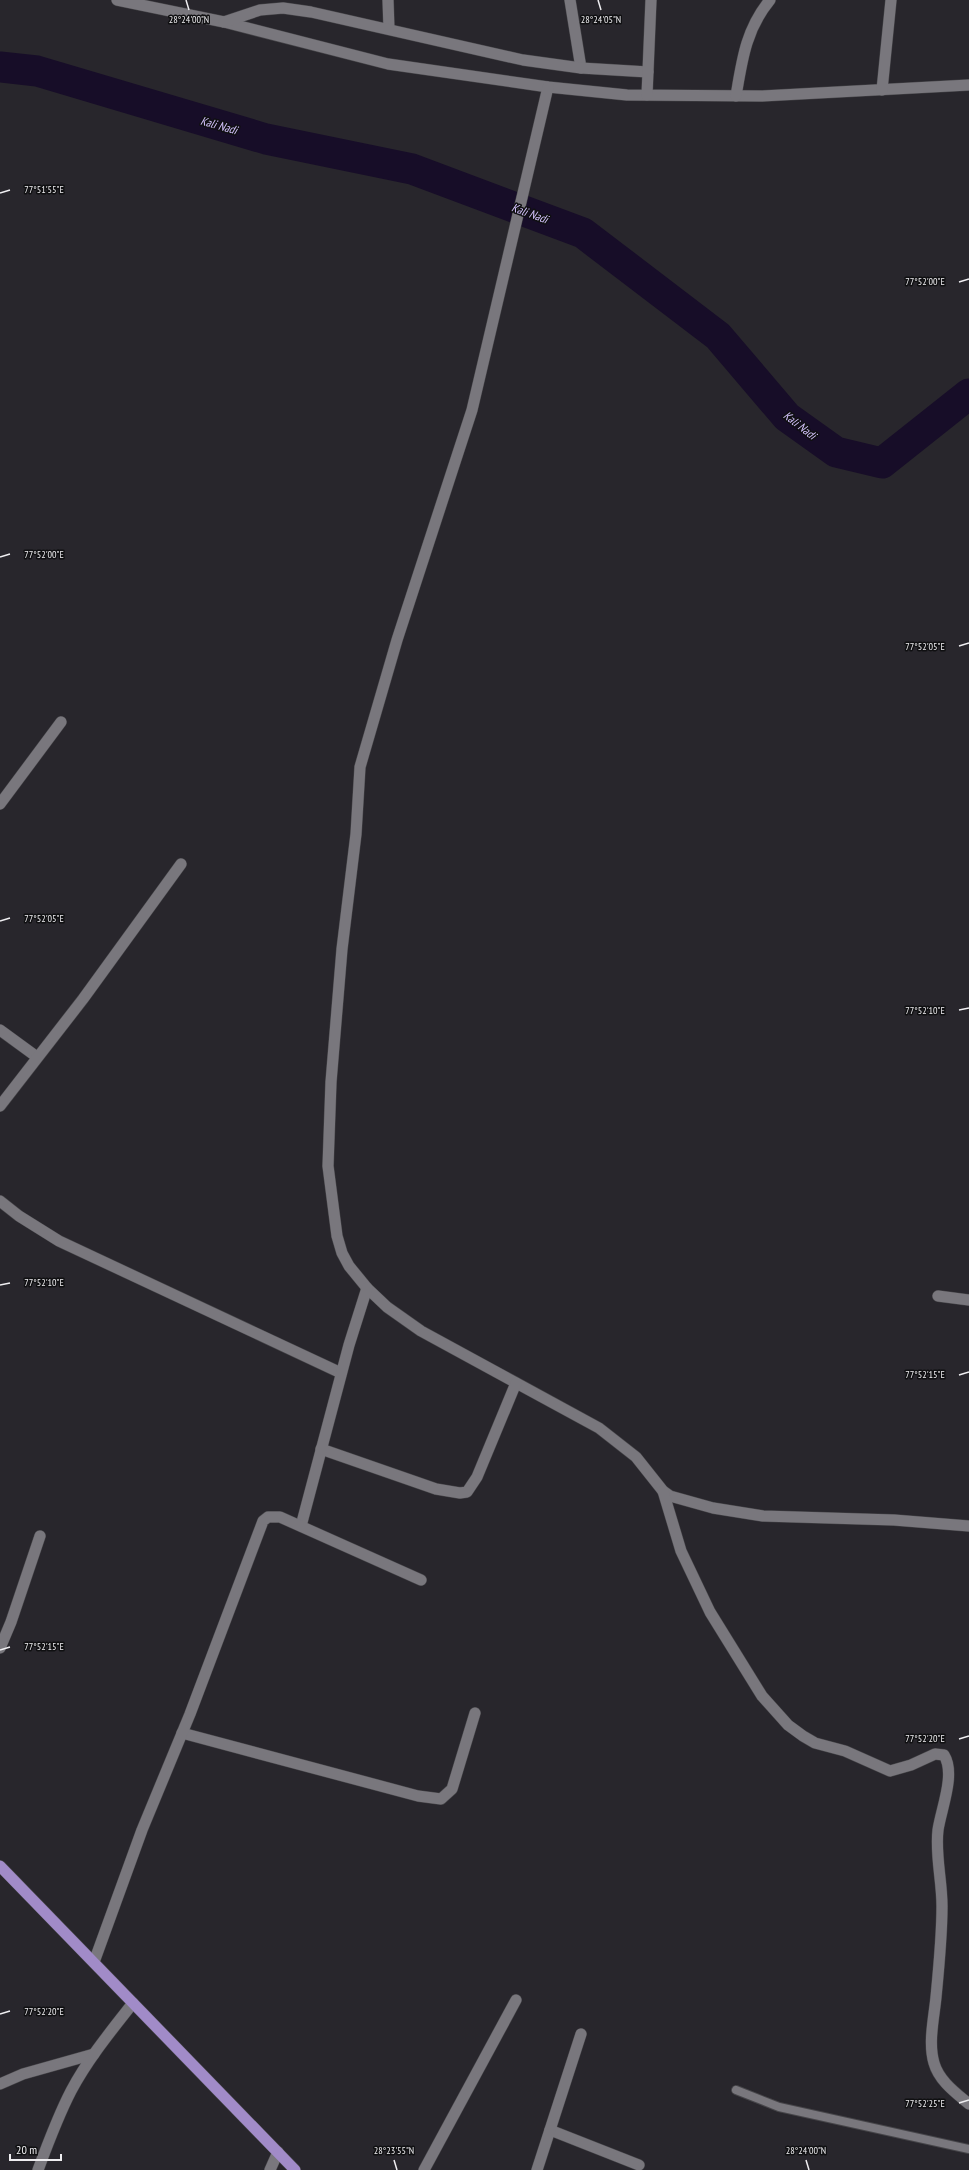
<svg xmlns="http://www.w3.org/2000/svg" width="969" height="2170" font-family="'PT Sans Narrow',sans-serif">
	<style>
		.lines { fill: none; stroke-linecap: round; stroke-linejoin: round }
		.river { stroke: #170d28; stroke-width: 31 }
		.service-casing { stroke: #464549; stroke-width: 10 }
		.minor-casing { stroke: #464549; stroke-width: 12 }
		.primary-casing { stroke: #464549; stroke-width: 12 }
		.service { stroke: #79777d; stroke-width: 8 }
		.minor { stroke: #79777d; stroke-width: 11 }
		.primary { stroke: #a18bc8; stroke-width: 11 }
		.ticks { fill: none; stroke: #efeef1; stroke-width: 1.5 }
		.labels { text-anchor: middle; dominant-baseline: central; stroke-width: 3; stroke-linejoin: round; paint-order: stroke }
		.water-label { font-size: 12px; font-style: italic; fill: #d2c0fb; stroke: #101012 }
		.ticks-label { font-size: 10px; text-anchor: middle; fill: #efeef1; stroke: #101012; stroke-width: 3; stroke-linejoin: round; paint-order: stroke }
	</style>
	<rect width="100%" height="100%" fill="#28262c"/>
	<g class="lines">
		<polyline class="river" points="0,67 37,71 266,139 412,169 583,233 718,336 787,417 836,452 882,463 969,394"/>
		<defs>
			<polyline id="service" points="736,2090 779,2107 969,2149"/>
			<g id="minor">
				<polyline points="117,0 224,22 388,64 548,87 627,95 762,96 969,85"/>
				<polyline points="388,0 389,29"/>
				<polyline points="570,0 581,68"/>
				<polyline points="224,22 260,10 283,8 311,12 523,60 581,68 648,72"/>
				<polyline points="548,87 472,410 397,640 360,767 356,834 342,949 331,1082 328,1166 337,1236 342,1253 349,1266 367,1288 387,1307 421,1331 599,1428 636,1457 663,1491 670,1496 713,1508 763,1516 894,1520 969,1526"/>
				<polyline points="882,90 891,0"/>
				<polyline points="647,95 651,0"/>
				<path d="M736,96C742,60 746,29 770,0"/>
				<polyline points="0,804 61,722"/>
				<polyline points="0,1030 37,1057"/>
				<polyline points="0,1106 83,999 181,864"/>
				<polyline points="0,1201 19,1216 59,1241 341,1373"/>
				<polyline points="938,1296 969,1300"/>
				<polyline points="321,1449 436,1489 460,1493 467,1492 477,1477 516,1383"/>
				<path d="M663,1491L681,1551L710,1612L762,1696L788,1725L803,1736L815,1743L845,1751L890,1771L911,1765L935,1754L944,1755C956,1774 941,1809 938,1830C935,1855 942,1880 942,1906C942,1936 939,1966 936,1997C934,2018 928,2043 934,2063C939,2081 956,2093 969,2104"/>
				<polyline points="301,1526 349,1345 367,1288"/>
				<polyline points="0,1648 11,1622 40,1536"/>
				<polyline points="182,1733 418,1796 441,1799 452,1789 475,1713"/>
				<polyline points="94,1962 142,1830 190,1714 263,1521 268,1517 280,1517 421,1580"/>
				<polyline points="0,2084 23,2074 94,2054"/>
				<polyline points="550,2130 639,2165"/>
				<path d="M38,2170C48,2143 58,2116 71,2091C88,2059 111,2031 133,2003"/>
				<polyline points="270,2170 278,2152"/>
				<polyline points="424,2170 516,2000"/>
				<polyline points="537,2170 581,2034"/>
			</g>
			<polyline id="primary" points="0,1866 295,2170"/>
		</defs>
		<use href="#service" class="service-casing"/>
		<use href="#minor" class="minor-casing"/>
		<use href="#primary" class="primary-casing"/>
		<use href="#service" class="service"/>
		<use href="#minor" class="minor"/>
		<use href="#primary" class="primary"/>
	</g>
	<path class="ticks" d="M186,0L189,10M598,0L601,10M0,193L10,190M959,282L969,279M0,557L10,554M959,646L969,643M0,921L10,918M959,1010L969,1008M0,1285L10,1283M959,1375L969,1372M0,1650L10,1647M959,1739L969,1736M0,2014L10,2011M959,2103L969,2100M394,2160L397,2170M806,2160L809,2170"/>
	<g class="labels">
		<g class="water-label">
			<text transform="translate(219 125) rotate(16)">Kali Nadi</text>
			<text transform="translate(530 213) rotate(20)">Kali Nadi</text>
			<text transform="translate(800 425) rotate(38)">Kali Nadi</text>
		</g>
	</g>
	<g class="ticks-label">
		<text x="189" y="23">28°24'00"N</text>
		<text x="601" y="23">28°24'05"N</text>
		<text x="44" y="193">77°51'55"E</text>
		<text x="925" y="285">77°52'00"E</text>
		<text x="44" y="558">77°52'00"E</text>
		<text x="925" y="650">77°52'05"E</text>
		<text x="44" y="922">77°52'05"E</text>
		<text x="925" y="1014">77°52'10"E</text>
		<text x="44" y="1286">77°52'10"E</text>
		<text x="925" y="1378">77°52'15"E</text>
		<text x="44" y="1650">77°52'15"E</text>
		<text x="925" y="1742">77°52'20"E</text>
		<text x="44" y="2015">77°52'20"E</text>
		<text x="925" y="2107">77°52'25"E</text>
		<text x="394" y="2154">28°23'55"N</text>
		<text x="806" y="2154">28°24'00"N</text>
	</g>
	<path d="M10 2154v6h51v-6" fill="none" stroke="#efeef1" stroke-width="2"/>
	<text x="16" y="2154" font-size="12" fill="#efeef1" stroke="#101012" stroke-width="3" paint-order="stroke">20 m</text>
</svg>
